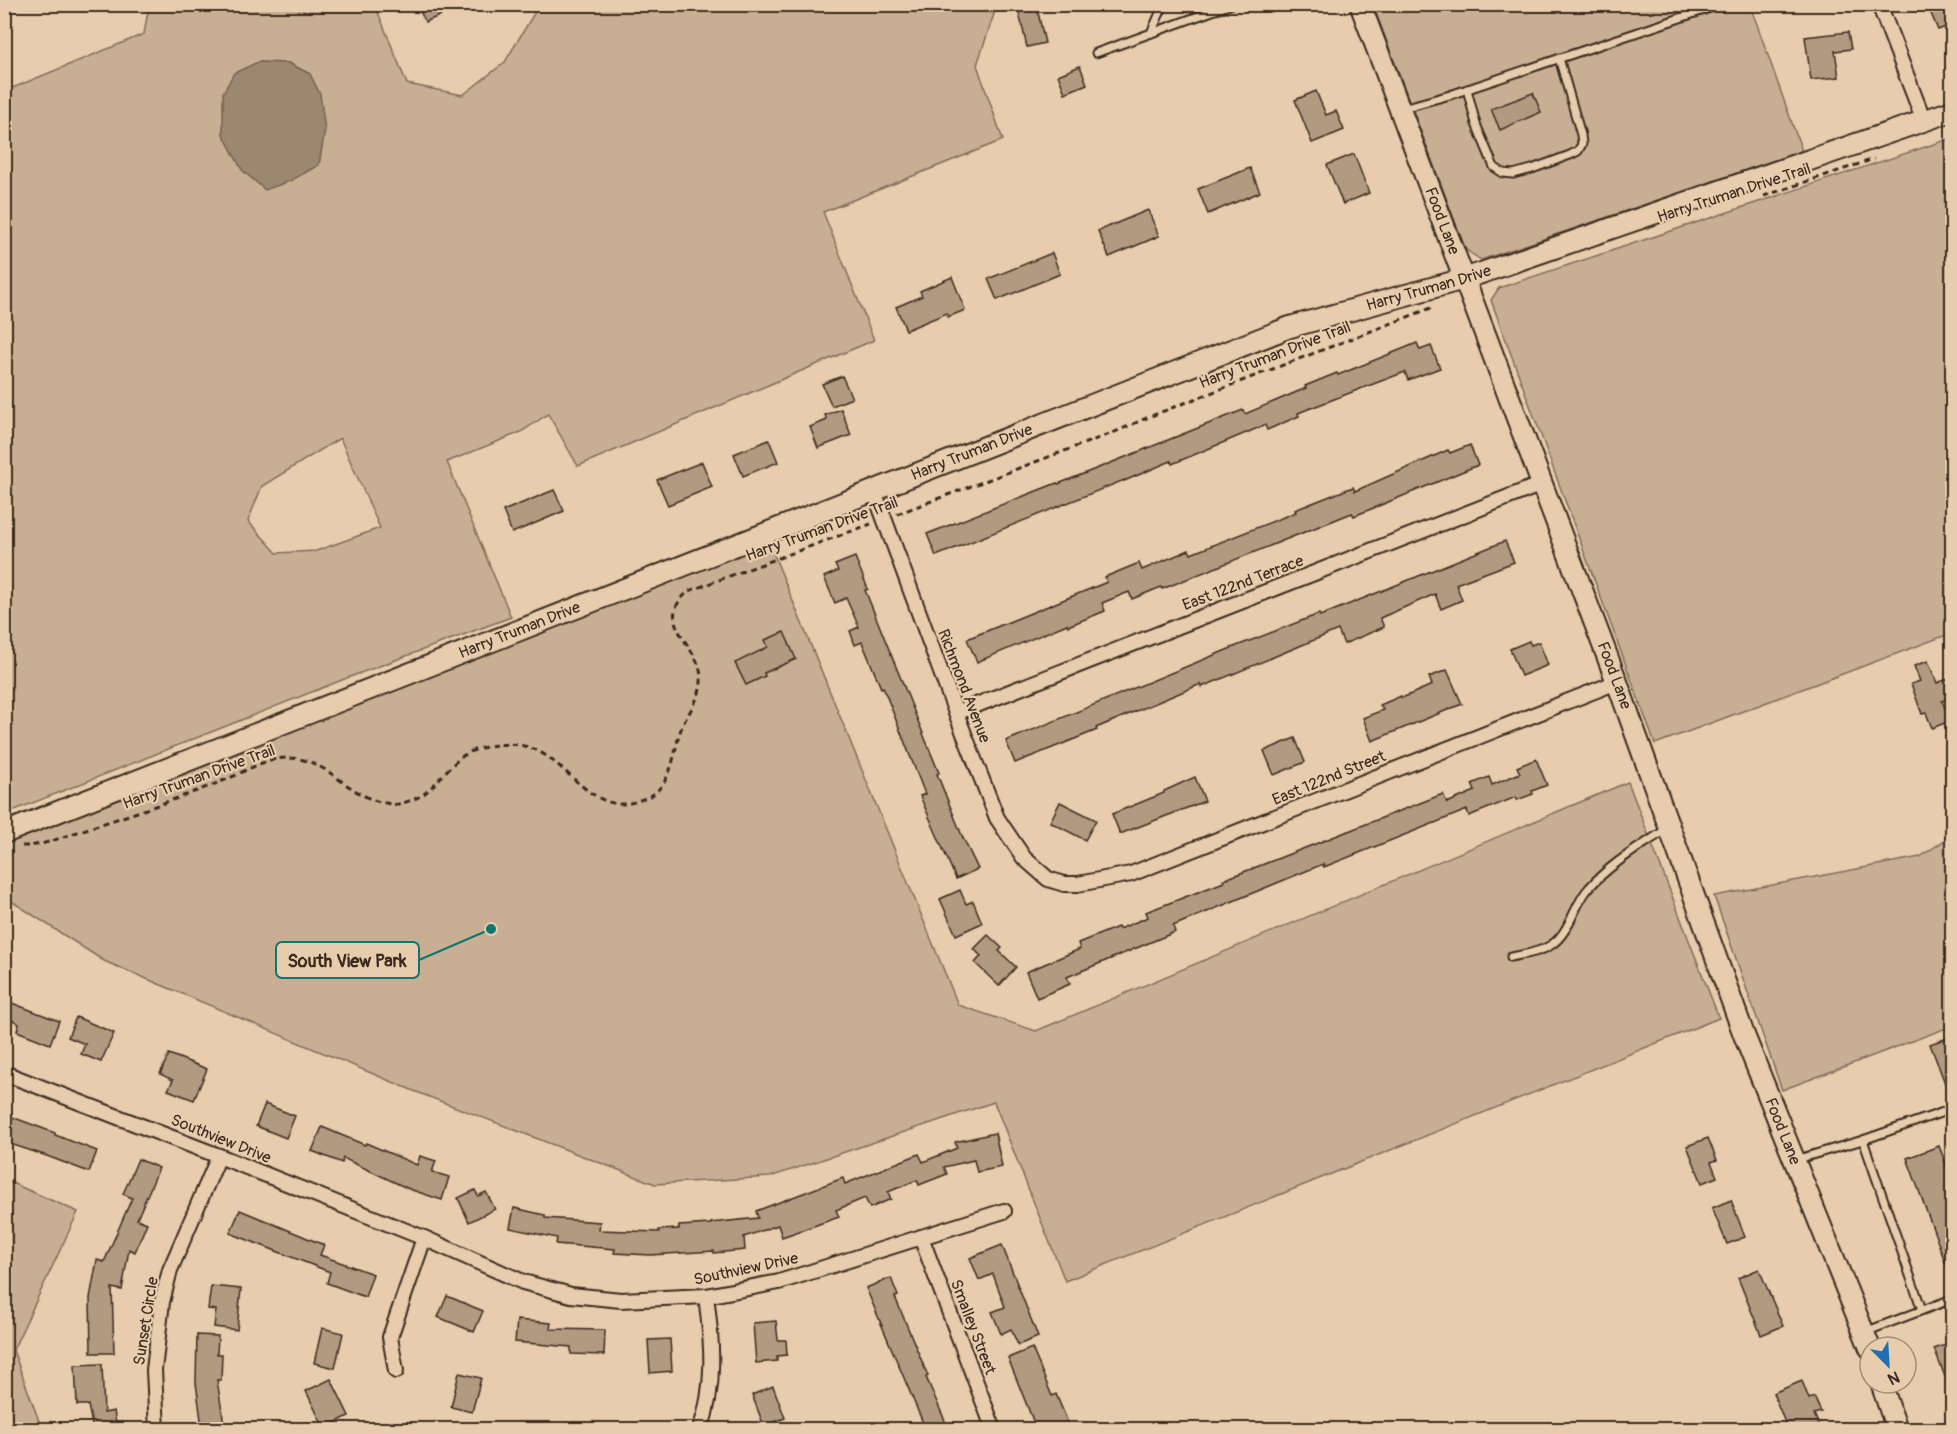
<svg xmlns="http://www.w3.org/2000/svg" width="1957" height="1434" font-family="Pangolin,sans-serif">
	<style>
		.green { fill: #c8af94; stroke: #826c59; stroke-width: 1.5; fill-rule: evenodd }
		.water { fill: #9c8770; stroke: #75624f; stroke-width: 1.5 }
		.building { fill: #b29a81; stroke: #3b2a1e; stroke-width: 1.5 }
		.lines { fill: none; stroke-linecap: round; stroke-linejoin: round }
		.lane-casing { stroke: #3b2a1e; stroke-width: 11 }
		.street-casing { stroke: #3b2a1e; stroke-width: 18 }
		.secondary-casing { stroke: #3b2a1e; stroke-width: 24 }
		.path { stroke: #3b2a1e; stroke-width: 3; stroke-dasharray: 6 4.5; stroke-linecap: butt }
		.lane { stroke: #e7cdae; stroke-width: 7 }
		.street { stroke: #e7cdae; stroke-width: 14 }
		.secondary { stroke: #e7cdae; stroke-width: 20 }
		.labels { text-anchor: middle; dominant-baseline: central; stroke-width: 4.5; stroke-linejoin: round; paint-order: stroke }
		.street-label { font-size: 16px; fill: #3b2a1e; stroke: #e7cdae }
		.leader { fill: none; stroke: #0f766e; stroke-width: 2 }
		.callout-dot { fill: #0f766e; stroke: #e7cdae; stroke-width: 2 }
		.callout { fill: #e7cdae; stroke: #0f766e; stroke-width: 2 }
		.callout-label { font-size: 18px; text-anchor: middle; font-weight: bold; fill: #3b2a1e }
	</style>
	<rect width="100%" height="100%" fill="#e7cdae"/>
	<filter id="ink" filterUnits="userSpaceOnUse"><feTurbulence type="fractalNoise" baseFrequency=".0167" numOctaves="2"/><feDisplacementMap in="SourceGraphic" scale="12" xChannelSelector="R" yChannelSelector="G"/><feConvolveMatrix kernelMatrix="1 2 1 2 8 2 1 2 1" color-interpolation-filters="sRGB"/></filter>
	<g filter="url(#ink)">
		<g class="green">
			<path d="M149,5H375L407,84L463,95L505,62L539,5H997L977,65L1003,140L823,212L874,340L578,466L548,414L521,432L447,462L511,617L347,678L5,814V91L144,34ZM258,62L289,63L310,74ZM340,438L380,528L316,551L277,553L248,521L262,486Z"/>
			<polygon points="1373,5 1750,5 1802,151 1481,260 1466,250"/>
			<polygon points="1952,138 1952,633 1655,744 1491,300 1499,288"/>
			<polygon points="765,533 958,1005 1036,1031 1628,782 1719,1018 1065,1281 994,1102 770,1177 655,1184 414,1091 104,961 5,897 4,833"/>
			<polygon points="1952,835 1952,1026 1782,1090 1714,896 1920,857"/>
			<polygon points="5,1180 78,1212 13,1350 42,1429 5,1429"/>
		</g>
		<polygon class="water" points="258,62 288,63 310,74 320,94 325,130 319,165 290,181 265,190 242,170 223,134 223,93 234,73"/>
		<g class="building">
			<polygon points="417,4 465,4 465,5 425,22"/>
			<polygon points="1017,4 1036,4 1045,43 1027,47"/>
			<polygon points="1927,4 1953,4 1953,24 1938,30"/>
			<polygon points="1848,32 1851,49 1835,51 1839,77 1811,80 1805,37"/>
			<polygon points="1080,66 1087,84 1065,93 1058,75"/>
			<polygon points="1316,91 1326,115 1336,111 1344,130 1312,143 1295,100"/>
			<polygon points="1533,93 1541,112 1500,130 1491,109"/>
			<polygon points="1354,154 1369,193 1343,204 1327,165"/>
			<polygon points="1250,168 1260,192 1208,214 1198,189"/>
			<polygon points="1148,210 1159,236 1109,257 1098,231"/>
			<polygon points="1052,253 1060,274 997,300 988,279"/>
			<polygon points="952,277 965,310 948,317 947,313 906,330 896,307 922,296 920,291"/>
			<polygon points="1417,343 1420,350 1431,346 1440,368 1408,380 1405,372 1360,389 1298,413 1299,416 1267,430 1265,425 1172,464 1171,461 1124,481 1124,480 936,556 927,534 1057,483 1058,484 1243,410 1245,414 1306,388 1305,386 1337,373 1338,375"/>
			<polygon points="842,376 852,398 832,406 822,384"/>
			<polygon points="841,409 851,435 818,448 810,427 827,420 825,415"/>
			<polygon points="769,440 778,462 743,476 734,454"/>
			<polygon points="1470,445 1478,465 1398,498 1354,516 1352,513 1162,589 1161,587 1132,599 1129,592 1102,603 1105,611 1068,626 1067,624 977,662 967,639 1107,582 1105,577 1139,563 1142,570 1189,550 1191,554 1296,512 1295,510 1353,487 1355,491 1448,450 1450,453"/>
			<polygon points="702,462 712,487 668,505 657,480"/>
			<polygon points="554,490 564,511 512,533 503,511"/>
			<polygon points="1505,541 1514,562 1456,584 1462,600 1441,609 1435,594 1380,618 1384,627 1344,644 1338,630 1202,687 1201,684 1096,728 1097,730 1015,763 1006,741 1229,649 1319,614 1320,616"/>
			<polygon points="855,557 868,589 865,590 939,773 937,774 963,838 978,869 956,879 920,796 925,794 883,687 881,688 862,642 855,645 850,631 859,627 846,598 835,603 824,577 838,571 835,565"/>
			<polygon points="784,632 796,659 764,673 765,676 746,685 735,663 768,647 765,640"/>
			<polygon points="1529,641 1531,645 1539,642 1548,665 1521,676 1510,649"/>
			<polygon points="1928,661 1937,683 1953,677 1953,696 1942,701 1950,721 1932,728 1926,713 1922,714 1911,684 1920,681 1914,666"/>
			<polygon points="1447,670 1462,704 1372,741 1363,718 1383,710 1380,705 1401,696 1402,698 1432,685 1429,677"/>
			<polygon points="1295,738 1305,762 1274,775 1264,751"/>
			<polygon points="1536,759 1547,785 1532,791 1533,794 1517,800 1516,797 1469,816 1467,810 1324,867 1323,864 1277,883 1173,926 1175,932 1067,977 1070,984 1037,998 1026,972 1080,949 1078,943 1118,927 1119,929 1148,917 1146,912 1224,882 1223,880 1443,794 1447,803 1475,791 1472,784 1489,777 1492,785 1520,773 1517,767"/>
			<polygon points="1195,777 1205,801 1120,834 1112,814 1164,793 1164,791"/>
			<polygon points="1060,802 1096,820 1085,840 1050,822"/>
			<polygon points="960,890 966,904 973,901 982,923 956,935 940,899"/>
			<polygon points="988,935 1002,948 999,951 1016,967 999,986 975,963 981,956 974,949"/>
			<polygon points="4,1000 59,1021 50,1044 17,1031 19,1024 4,1014"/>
			<polygon points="76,1017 114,1033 101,1062 81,1054 85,1044 68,1037"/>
			<polygon points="1953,1036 1953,1099 1951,1099 1930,1044"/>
			<polygon points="169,1054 207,1069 194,1100 168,1090 173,1080 160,1074"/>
			<polygon points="265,1104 295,1116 286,1138 256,1126"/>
			<polygon points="4,1114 55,1133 55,1135 97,1151 89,1172 47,1156 4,1142"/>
			<polygon points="322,1127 365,1145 366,1143 417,1165 420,1156 436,1161 432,1172 449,1177 442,1200 409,1189 343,1158 342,1163 312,1151"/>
			<polygon points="995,1133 1002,1167 977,1172 974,1160 944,1167 947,1174 919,1185 917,1180 888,1192 891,1199 870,1208 865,1198 836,1210 839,1217 782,1237 778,1225 744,1237 745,1250 714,1253 714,1251 650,1255 614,1253 615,1249 556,1244 557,1238 510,1228 514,1208 545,1215 545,1218 600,1222 599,1230 659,1232 659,1230 679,1229 679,1226 711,1224 711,1223 758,1218 756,1211 843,1178 845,1184 919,1154 923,1162 957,1148 955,1142"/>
			<polygon points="1708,1138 1717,1160 1711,1162 1717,1177 1702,1183 1687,1146"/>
			<polygon points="1939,1146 1953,1182 1953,1278 1951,1278 1907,1158"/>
			<polygon points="138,1159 159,1168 137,1219 147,1223 135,1252 129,1249 122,1290 112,1288 114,1353 91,1353 90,1298 97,1260 104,1262 132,1198 123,1194"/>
			<polygon points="475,1190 478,1196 486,1192 495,1209 469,1222 458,1198"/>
			<polygon points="1731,1200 1745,1237 1727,1244 1712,1208"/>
			<polygon points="240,1210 324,1245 320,1255 373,1274 365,1297 327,1283 330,1272 230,1233"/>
			<polygon points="1002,1245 1038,1337 1018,1345 1011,1329 1001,1334 992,1312 1005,1307 993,1274 979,1280 970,1258"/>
			<polygon points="1759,1269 1783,1326 1761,1335 1738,1278"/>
			<polygon points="891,1278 898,1296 895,1297 928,1376 926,1377 946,1423 929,1430 926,1430 866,1288"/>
			<polygon points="211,1286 241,1289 237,1330 214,1327 216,1310 208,1309"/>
			<polygon points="447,1296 483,1311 474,1332 438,1317"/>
			<polygon points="517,1320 551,1323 550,1329 605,1330 604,1355 571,1354 571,1347 515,1342"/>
			<polygon points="776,1321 778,1340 786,1340 787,1355 777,1356 777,1361 756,1363 753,1323"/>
			<polygon points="322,1328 343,1333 335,1368 314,1363"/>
			<polygon points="197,1335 218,1336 217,1354 222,1354 221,1380 217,1380 224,1424 202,1427 196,1383"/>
			<polygon points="670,1339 672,1371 650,1373 648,1340"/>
			<polygon points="1953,1342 1953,1394 1952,1394 1934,1349"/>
			<polygon points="1032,1348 1052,1396 1056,1394 1071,1430 1046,1430 1044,1425 1036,1428 1008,1358"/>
			<polygon points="102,1364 104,1413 114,1411 117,1430 93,1430 88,1405 77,1405 75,1365"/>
			<polygon points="459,1373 481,1378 472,1412 451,1407"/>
			<polygon points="331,1379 349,1416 324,1428 306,1391"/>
			<polygon points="1802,1381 1809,1399 1814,1397 1821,1412 1814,1414 1821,1430 1788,1430 1773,1393"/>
			<polygon points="773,1386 785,1418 764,1426 752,1395"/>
		</g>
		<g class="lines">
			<defs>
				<g id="lane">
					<polyline points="1151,33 1164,4"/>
					<polyline points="1096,53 1232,4"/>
					<polyline points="1467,89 1476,124 1494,167 1503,173 1513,174 1532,169 1570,155 1578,151 1582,144 1581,135 1559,58"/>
					<polyline points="1403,108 1450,95 1722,4"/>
					<path d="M1511,957C1524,954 1539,953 1551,945C1570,933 1574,904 1589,888C1611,863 1640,847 1667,829"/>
					<polyline points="1863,1140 1922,1310"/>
					<polyline points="1795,1160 1863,1140 1952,1109"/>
					<polyline points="1865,1332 1952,1299"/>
				</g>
				<g id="street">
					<polyline points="1879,4 1924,121"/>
					<polyline points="874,491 956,713 997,818 1024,858 1048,879 1064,884 1078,884 1131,874 1617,682"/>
					<polyline points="956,713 1542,484"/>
					<polyline points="4,1073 219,1156 424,1238 523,1282 571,1295 621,1300 706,1296 779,1282 1004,1211"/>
					<polyline points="921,1237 994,1430"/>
					<polyline points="396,1371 390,1337 424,1238"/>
					<polyline points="157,1430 154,1370 162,1302 170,1270 219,1156"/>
					<path d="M700,1430C716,1386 712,1341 706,1296"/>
				</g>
				<g id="secondary">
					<path id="s1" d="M1360,4L1617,682L1744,1035L1870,1348"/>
					<path id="s2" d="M4,833L1290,327L1464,279L1952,111"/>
					<polyline points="1881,1383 1897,1430"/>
				</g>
			</defs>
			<use href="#lane" class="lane-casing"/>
			<use href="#street" class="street-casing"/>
			<use href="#secondary" class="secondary-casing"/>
			<g class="path">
				<polyline points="1764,196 1874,159"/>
				<polyline points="897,514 1115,432 1151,416 1431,308"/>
				<path d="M22,846C41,847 62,837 80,831C129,815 178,799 225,780C244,772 265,758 286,758C327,756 348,798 386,803C390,804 395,805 399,804C407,802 419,798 425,793C442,779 455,755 478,749C493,745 508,742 524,746C565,754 592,821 640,800C645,798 652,796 656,792C676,773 673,747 683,724C691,708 702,696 701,677C699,643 651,623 689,591L871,524"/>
			</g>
			<use href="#lane" class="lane"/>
			<use href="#street" class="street"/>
			<use href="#secondary" class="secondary"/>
		</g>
	</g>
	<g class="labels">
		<g class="street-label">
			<text transform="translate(1734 193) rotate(-18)">Harry Truman Drive Trail</text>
			<text stroke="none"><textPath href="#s1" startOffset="232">Food Lane</textPath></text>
			<text stroke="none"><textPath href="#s2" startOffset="1526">Harry Truman Drive</textPath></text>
			<text transform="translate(1275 355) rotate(-21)">Harry Truman Drive Trail</text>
			<text stroke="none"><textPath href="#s2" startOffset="1040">Harry Truman Drive</textPath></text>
			<text transform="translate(822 529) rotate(-20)">Harry Truman Drive Trail</text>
			<text transform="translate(1243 583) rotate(-21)">East 122nd Terrace</text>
			<text stroke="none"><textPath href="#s2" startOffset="554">Harry Truman Drive</textPath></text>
			<text stroke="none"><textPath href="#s1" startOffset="718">Food Lane</textPath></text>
			<text transform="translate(964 686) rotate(69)">Richmond Avenue</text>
			<text transform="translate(199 777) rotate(-20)">Harry Truman Drive Trail</text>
			<text transform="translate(1329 778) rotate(-22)">East 122nd Street</text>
			<text stroke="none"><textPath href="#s1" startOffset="1204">Food Lane</textPath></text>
			<text transform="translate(221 1139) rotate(22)">Southview Drive</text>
			<text transform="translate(746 1269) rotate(-12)">Southview Drive</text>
			<text transform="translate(146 1321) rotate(-81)">Sunset Circle</text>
			<text transform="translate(973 1327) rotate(69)">Smalley Street</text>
		</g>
	</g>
	<path class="leader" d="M491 929L419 960"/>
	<circle class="callout-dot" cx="491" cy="929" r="6"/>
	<rect class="callout" x="276" y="942" width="143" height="36" rx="6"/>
	<g class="callout-label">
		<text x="347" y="967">South View Park</text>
	</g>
	<rect width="1957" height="1434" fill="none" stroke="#e7cdae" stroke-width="24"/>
	<rect x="12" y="12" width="1933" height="1410" fill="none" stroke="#3b2a1e" stroke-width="2" filter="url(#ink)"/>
	<g transform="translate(1888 1365) rotate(156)"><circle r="28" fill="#e7cdae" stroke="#a28c74" stroke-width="1.5"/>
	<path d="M0-4.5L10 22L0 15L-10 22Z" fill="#1f6fb2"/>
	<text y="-9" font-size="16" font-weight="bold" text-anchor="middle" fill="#3b2a1e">N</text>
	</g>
</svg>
